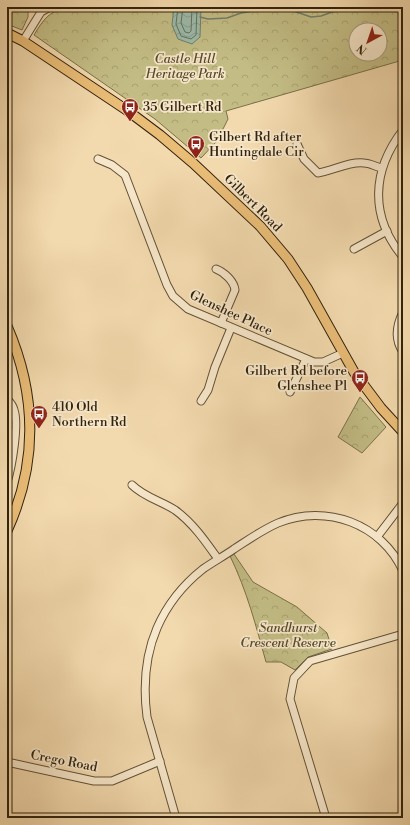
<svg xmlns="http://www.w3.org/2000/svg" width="410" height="825" font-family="'Libre Bodoni',serif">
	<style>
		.park { fill: url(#park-crowns); stroke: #7a704a; fill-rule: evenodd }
		.water { fill: url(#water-waves); stroke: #717e6c }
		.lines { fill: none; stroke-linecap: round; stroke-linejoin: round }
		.shore { stroke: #666f5c; stroke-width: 1 }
		.stream { stroke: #717e6c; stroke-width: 1.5 }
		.minor-casing { stroke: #625137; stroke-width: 9 }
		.major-casing { stroke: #31230f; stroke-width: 11 }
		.minor { stroke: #f7e7ca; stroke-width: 7 }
		.major { stroke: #eabd77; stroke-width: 9 }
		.labels { text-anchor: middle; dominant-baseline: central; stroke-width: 3.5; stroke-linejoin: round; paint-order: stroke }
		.park-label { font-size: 13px; font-style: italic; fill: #564a2c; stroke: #f7e7ca }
		.poi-label { font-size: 13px; fill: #31230f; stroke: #f7e7ca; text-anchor: start }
		.street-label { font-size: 13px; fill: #31230f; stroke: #f7e7ca }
	</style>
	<defs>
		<pattern id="park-crowns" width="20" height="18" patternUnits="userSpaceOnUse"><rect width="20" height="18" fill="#c3bd85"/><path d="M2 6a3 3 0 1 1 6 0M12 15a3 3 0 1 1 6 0" fill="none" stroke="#a8a272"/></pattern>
		<pattern id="water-waves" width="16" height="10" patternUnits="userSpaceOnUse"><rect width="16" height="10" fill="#9bbbaa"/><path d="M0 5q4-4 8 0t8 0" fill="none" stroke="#86a091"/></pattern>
	</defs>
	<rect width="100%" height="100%" fill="#f3daae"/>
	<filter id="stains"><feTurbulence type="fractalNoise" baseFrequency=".005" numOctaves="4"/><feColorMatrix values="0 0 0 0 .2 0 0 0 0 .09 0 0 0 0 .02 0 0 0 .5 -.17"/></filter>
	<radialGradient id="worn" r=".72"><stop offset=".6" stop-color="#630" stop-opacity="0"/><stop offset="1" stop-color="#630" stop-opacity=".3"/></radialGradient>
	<g class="park">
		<polygon points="7,7 28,7 28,17 22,30 7,24"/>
		<path d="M67,7H403V60L226,111L228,119L217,141L201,158L155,119L34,35C43,20 49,11 67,7ZM356,30H380V54H356Z"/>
		<polygon points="360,397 386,427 362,453 338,437"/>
		<path d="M234,554L253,582L297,607L327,633L332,649L308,657L295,670L281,662H266C256,626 247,591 230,556Z"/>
	</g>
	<polygon class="water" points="174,7 201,7 200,37 192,44 178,39 172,25"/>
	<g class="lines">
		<g class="shore">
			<polyline points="178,7 176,24 181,36 191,39 196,35 197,7"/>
			<polyline points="183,7 181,23 185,32 189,33 191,31 192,7"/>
		</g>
		<polyline class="stream" points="200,17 208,19 227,18 241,13 276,8 285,8 311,17 321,16 346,7"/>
		<defs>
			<g id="minor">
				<polyline points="23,41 41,12 50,7"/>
				<path d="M403,130C372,170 369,216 403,257"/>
				<path d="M297,144L304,159L318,173C332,171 350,161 364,163C370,163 376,167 382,168"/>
				<polyline points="98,159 112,165 125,175 167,285 173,296 188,309 314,362 323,362 343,353"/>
				<polyline points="354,249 387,231"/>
				<path d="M216,269C224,272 234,281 235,290L221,323"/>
				<path d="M403,312C396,326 394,339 403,352"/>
				<polyline points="290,392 306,359"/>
				<path d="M7,399C10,402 13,405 14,410C19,424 12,467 7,482"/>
				<polyline points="201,401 208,390 215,367 231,328"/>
				<path d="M132,485C144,497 161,501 175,510C193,523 206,542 218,559"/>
				<polyline points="377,537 403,503"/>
				<polyline points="7,762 94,781 112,781 160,761"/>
				<path d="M176,818L147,717C143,686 145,656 157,628C167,605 184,584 203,569C213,562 224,556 234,549C248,540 262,530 278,523C326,503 382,524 403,571"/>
				<polyline points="326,818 290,699 294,678 310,661 403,634"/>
			</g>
			<g id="major">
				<polyline points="7,33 23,41 128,111 160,135 193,163 260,226 288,259 307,288 354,372 381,408 403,432"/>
				<path d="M7,326C37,395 38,463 7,531"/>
			</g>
		</defs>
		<use href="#minor" class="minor-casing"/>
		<use href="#major" class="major-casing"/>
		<use href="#minor" class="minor"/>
		<use href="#major" class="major"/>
	</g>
	<defs>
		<symbol id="bus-pin" viewBox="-11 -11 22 30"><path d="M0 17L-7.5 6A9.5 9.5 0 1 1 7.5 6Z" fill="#8f2418" stroke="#f7e7ca"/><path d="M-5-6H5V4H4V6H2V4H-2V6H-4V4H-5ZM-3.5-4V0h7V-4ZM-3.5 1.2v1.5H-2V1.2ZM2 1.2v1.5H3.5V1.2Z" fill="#fff"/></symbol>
	</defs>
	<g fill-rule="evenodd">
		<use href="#bus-pin" x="120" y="97" width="20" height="27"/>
		<use href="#bus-pin" x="186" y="134" width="20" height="27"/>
		<use href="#bus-pin" x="350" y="368" width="20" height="27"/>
		<use href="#bus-pin" x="29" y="404" width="20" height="27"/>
	</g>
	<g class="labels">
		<g class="park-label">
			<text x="185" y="59">Castle Hill<tspan x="185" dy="15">Heritage Park</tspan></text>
			<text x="288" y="628">Sandhurst<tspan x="288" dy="15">Crescent Reserve</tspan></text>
		</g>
		<g class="poi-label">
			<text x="143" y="107">35 Gilbert Rd</text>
			<text x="209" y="137">Gilbert Rd after<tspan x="209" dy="15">Huntingdale Cir</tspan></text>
			<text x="347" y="371" text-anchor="end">Gilbert Rd before<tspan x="347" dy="15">Glenshee Pl</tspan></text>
			<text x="52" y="407">410 Old<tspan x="52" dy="15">Northern Rd</tspan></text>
		</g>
		<g class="street-label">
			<text transform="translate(253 203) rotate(45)">Gilbert Road</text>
			<text transform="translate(231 313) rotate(25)">Glenshee Place</text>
			<text transform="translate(64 761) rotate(11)">Crego Road</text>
		</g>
	</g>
	<rect width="410" height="825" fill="none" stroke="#f3daae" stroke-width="24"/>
	<rect x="8" y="8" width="394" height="809" fill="none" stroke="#31230f" stroke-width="2"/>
	<rect x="12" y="12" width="386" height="801" fill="none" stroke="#31230f"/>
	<g transform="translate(368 42) rotate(220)"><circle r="19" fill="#f7e7ca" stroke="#a8997f"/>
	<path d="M0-3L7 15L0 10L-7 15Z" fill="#8f2418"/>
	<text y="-6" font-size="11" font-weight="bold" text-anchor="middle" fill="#31230f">N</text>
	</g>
	<rect width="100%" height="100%" filter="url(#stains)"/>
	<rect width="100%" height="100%" fill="url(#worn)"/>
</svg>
